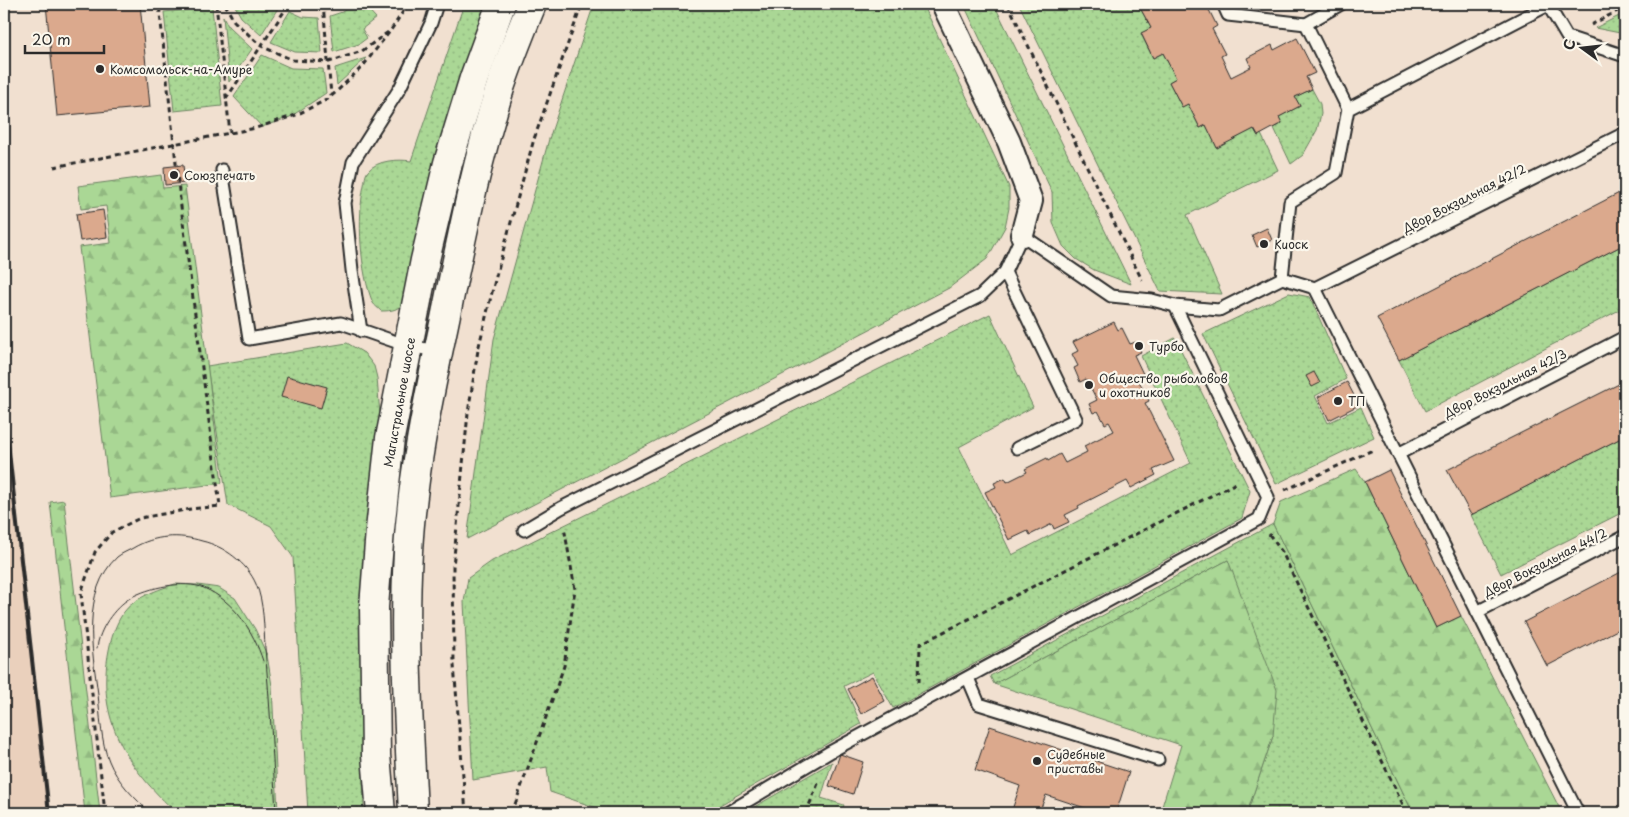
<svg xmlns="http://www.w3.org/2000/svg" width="1629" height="817" font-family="'Playpen Sans',sans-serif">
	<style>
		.built { fill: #ead0bc }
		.grass { fill: url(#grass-dots); stroke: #6a8160 }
		.forest { fill: url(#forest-firs); stroke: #6a8160 }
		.building { fill: #dba98d; stroke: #2b2b2b }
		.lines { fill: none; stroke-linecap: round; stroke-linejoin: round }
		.lane-casing { stroke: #2b2b2b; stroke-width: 15 }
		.street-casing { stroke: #2b2b2b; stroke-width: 26 }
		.secondary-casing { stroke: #2b2b2b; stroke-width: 31 }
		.path { stroke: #2b2b2b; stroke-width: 3; stroke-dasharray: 5 4; stroke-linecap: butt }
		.lane { stroke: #fbf7ec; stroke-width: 11 }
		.street { stroke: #fbf7ec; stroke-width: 22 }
		.secondary { stroke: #fbf7ec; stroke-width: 28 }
		.tram { stroke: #2b2b2b; stroke-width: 1 }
		.rail { stroke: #2b2b2b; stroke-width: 4 }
		.poi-dot { fill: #2b2b2b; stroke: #fbf7ec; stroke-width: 2 }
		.labels { text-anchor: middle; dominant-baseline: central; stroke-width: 4.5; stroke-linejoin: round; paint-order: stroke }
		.poi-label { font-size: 12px; fill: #2b2b2b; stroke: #fbf7ec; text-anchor: start }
		.street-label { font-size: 12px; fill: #2b2b2b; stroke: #fbf7ec }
	</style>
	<defs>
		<pattern id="grass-dots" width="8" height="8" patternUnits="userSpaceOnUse" patternTransform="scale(1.25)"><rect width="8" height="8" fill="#aad795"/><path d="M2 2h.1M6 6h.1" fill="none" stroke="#92b981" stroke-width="1.8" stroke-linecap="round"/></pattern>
		<pattern id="forest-firs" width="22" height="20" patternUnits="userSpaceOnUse" patternTransform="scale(1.25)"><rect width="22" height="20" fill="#aad795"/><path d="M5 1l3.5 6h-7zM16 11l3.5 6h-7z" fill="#92b981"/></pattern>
	</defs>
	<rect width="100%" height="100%" fill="#f1e0d0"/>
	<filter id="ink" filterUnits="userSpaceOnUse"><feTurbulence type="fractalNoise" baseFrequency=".02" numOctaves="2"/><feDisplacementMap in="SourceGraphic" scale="10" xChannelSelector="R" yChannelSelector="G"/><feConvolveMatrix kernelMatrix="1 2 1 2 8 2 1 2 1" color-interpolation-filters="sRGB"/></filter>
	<g filter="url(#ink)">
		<polygon class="built" points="4,396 8,429 49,813 4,813"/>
		<g class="grass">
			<polygon points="236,4 279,4 280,5 261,35 241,17 234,4"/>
			<polygon points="353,4 363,4 376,18 362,29 367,38 359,44 334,52 330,16 342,12"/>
			<path d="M464,4H486L461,74L426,194L405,301C399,310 392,311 381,311C378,308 375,306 373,303C360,273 357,217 364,185C365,181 365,174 368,171C377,160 398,159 411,161Z"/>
			<polygon points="594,4 923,4 1009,187 1009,208 1005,227 987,259 949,288 467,539 494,339 549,139"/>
			<polygon points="978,4 994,4 1131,284 1094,270 1076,259 1063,246 1053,223 1052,192 966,9"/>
			<polygon points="1019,4 1138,4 1151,28 1141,34 1153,58 1163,53 1176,78 1169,82 1182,107 1188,104 1200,128 1206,125 1217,147 1254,129 1258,136 1261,134 1278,170 1187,215 1222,294 1160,291"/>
			<polygon points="212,7 222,106 174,111 164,12"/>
			<polygon points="290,11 303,17 319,18 322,53 295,52 271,42"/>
			<polygon points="1625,13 1625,34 1595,28"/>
			<polygon points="223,16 228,26 252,49 229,82"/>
			<polygon points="262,55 291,68 323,69 326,93 290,117 262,127 234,97"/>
			<polygon points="366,58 337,85 335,68"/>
			<polygon points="1312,89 1320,104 1321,114 1317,130 1303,155 1291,164 1274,128 1282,123 1279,117 1300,106 1295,97"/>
			<polygon points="1625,244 1625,307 1425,411 1399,360"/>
			<polygon points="1289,293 1310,297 1346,379 1315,396 1328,423 1361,407 1374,437 1276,484 1203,334"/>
			<polygon points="990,314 1033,407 959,447 1012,555 1191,463 1141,356 1175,338 1250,491 1242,518 893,708 873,672 844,686 861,724 706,813 616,813 606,811 550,792 547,767 473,780 464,602 468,578 492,561"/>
			<polygon points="347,343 364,353 374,366 377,378 380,415 363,615 361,707 364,813 308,813 293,557 271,526 228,505 207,366"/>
			<polygon points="1625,436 1625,511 1501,574 1471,515"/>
			<polygon points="1273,524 1413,813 1247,813 1273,736 1228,560 994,684 990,676"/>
			<path d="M175,584L198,585L219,588L235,598L255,629L267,655L272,686L278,813H177C128,769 95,719 109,650C112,634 119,613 133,603C145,594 160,589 175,584Z"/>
			<polygon points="832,762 821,798 844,805 841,813 744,813"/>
		</g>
		<g class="forest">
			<polygon points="161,175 163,188 185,186 222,483 110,498 79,247 111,243 106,206 81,209 78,186"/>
			<polygon points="1356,469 1365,482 1436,628 1461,616 1562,813 1413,813 1273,524 1281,502"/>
			<polygon points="64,500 100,813 85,813 50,502"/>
			<polygon points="1228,560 1277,690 1273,736 1247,813 1160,813 1181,745 994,684"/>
		</g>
		<g class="building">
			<polygon points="46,4 140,4 150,107 57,116"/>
			<polygon points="1138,4 1206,4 1217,26 1212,29 1225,54 1221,56 1231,77 1251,67 1247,58 1272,45 1274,50 1297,38 1315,73 1306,77 1312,89 1295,97 1300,106 1279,117 1282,123 1258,136 1254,129 1217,148 1206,125 1200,128 1188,104 1182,107 1169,82 1176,78 1163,53 1153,58 1141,33 1151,28"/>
			<polygon points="183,165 185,183 165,185 164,167"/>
			<polygon points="1625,190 1625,244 1399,360 1377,318"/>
			<polygon points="103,210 107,237 80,241 76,214"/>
			<polygon points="1267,228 1272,240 1257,247 1252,235"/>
			<polygon points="1114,322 1118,330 1122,328 1130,344 1136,342 1141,352 1134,355 1144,376 1138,379 1149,401 1145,403 1174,461 1153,470 1156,475 1131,488 1127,481 1078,506 1079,508 1065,515 1069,522 1054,529 1052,524 1030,535 1028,531 1009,540 985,492 996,487 994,483 1005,478 1007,482 1027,472 1025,469 1047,458 1048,461 1060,454 1065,463 1087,452 1084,446 1114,431 1109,422 1105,424 1098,411 1093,413 1089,404 1097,400 1086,379 1080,382 1074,368 1078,366 1072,354 1078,351 1073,342"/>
			<polygon points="1314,372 1320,383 1312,387 1306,376"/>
			<polygon points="287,376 327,387 321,408 281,397"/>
			<polygon points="1625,381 1625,436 1471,515 1447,470"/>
			<polygon points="1347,382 1359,405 1329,420 1318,397"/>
			<polygon points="1389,470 1461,616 1436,628 1365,482"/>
			<polygon points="1625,570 1625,626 1547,666 1524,622"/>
			<polygon points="872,676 885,701 861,714 848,689"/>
			<polygon points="990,726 1129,772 1116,813 1100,813 1046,795 1039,813 1011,813 1020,786 975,770"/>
			<polygon points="840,754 863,762 853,794 829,786"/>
		</g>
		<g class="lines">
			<defs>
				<g id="lane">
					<polyline points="1223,4 1228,15 1306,24 1341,4"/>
					<polyline points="1306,24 1348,109"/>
					<polyline points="222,170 249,339 341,323 408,346 438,351"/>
					<polyline points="1005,272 1076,419 1017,448"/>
					<polyline points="1282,278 1315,288 1578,813"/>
					<polyline points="1315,288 1625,133"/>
					<polyline points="361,331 352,270 345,203 353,162 400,88 431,23 437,4"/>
					<polyline points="1398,454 1625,337"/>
					<polyline points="524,530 561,508 980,296 1005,272 1022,235 1111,296 1152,300 1175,306 1219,310 1282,278 1290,202 1336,173 1348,109 1548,5 1567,37 1625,56"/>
					<polyline points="1477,612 1625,536"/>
					<polyline points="968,678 979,704 1158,760"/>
					<polyline points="727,813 830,752 1259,519 1268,497 1175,306"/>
				</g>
				<polyline id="street" points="943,4 1009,142 1031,201 1022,235"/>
				<g id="secondary">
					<polyline points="381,813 376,755 374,607 380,530 390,438 425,260 448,163 474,78 501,4"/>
					<path d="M413,813C409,726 403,639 408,552C412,474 429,396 445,319C461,241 476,162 501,85C510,58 521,31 532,4"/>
				</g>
			</defs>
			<use href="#lane" class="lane-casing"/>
			<use href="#street" class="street-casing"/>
			<use href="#secondary" class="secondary-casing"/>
			<g class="path">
				<polyline points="216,4 230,133"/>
				<polyline points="225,4 234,21 261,46 293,60 329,62 362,51 391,30 408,4"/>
				<polyline points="314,4 323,4"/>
				<polyline points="323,4 331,95"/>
				<polyline points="1008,4 1142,280"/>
				<polyline points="1591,25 1625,7"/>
				<polyline points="226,99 289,4"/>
				<polyline points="54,167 256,128 296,115 328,99 336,92 363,66 391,30"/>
				<polyline points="1285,490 1375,449"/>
				<polyline points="1269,534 1282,552 1407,813"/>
				<polyline points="919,682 920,644 1238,482"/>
				<polyline points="105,813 81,593 95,552 112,532 140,518 191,509 220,506 179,191 159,4"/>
				<polyline points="300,813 354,809"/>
				<polyline points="466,813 454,665 453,567 468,413 478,350 495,280 534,139 582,4"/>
				<polyline points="512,813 564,666 575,589 564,527"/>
				<polyline points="806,813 819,781"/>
			</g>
			<use href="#lane" class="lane"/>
			<use href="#street" class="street"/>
			<use href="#secondary" class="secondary"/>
			<g class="tram">
				<path d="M97,648C99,629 114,608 130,598C149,587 184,580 204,588C234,601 253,630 263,661"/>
				<path d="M151,813C134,798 117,781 109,761C101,743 100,713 98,694C92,650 81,592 117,557C122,553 128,551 133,548C155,535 179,534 202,541C224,546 247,563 256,584C264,602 264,629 265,648C270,703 273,758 276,813"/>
			</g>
			<polyline class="rail" points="4,407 49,813"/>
		</g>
	</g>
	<g class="poi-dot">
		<circle cx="100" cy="69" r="5"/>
		<circle cx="174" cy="175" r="5"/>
		<circle cx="1264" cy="244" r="5"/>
		<circle cx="1139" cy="346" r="5"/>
		<circle cx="1089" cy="385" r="5"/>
		<circle cx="1338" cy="401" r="5"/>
		<circle cx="1037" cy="761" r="5"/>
	</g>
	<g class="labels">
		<g class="poi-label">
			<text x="110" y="69">Комсомольск-на-Амуре</text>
			<text x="184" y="175">Союзпечать</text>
			<text x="1274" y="244">Киоск</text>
			<text x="1149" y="346">Турбо</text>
			<text x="1099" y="378">Общество рыболовов<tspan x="1099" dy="14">и охотников</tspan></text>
			<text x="1348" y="401">ТП</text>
			<text x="1047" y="754">Судебные<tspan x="1047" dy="14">приставы</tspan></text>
		</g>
		<g class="street-label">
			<text transform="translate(1464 198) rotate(-27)">Двор Вокзальная 42/2</text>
			<text transform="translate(1505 383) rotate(-27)">Двор Вокзальная 42/3</text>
			<text transform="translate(399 402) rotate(-80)">Магистральное шоссе</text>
			<text transform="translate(1545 562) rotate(-27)">Двор Вокзальная 44/2</text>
		</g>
	</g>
	<rect width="1629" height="817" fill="none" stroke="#fbf7ec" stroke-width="20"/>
	<rect x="10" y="10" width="1609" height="797" fill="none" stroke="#2b2b2b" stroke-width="2" filter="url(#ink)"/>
	<g transform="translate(1582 48) rotate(285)" stroke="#fbf7ec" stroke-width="4" paint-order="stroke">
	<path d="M0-4L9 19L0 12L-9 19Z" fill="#2b2b2b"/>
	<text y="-8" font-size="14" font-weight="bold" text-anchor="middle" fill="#2b2b2b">С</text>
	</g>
	<path d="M25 45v8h79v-8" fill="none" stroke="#2b2b2b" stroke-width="2.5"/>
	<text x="32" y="45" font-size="15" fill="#2b2b2b" stroke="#fbf7ec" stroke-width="4" paint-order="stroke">20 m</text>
</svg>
